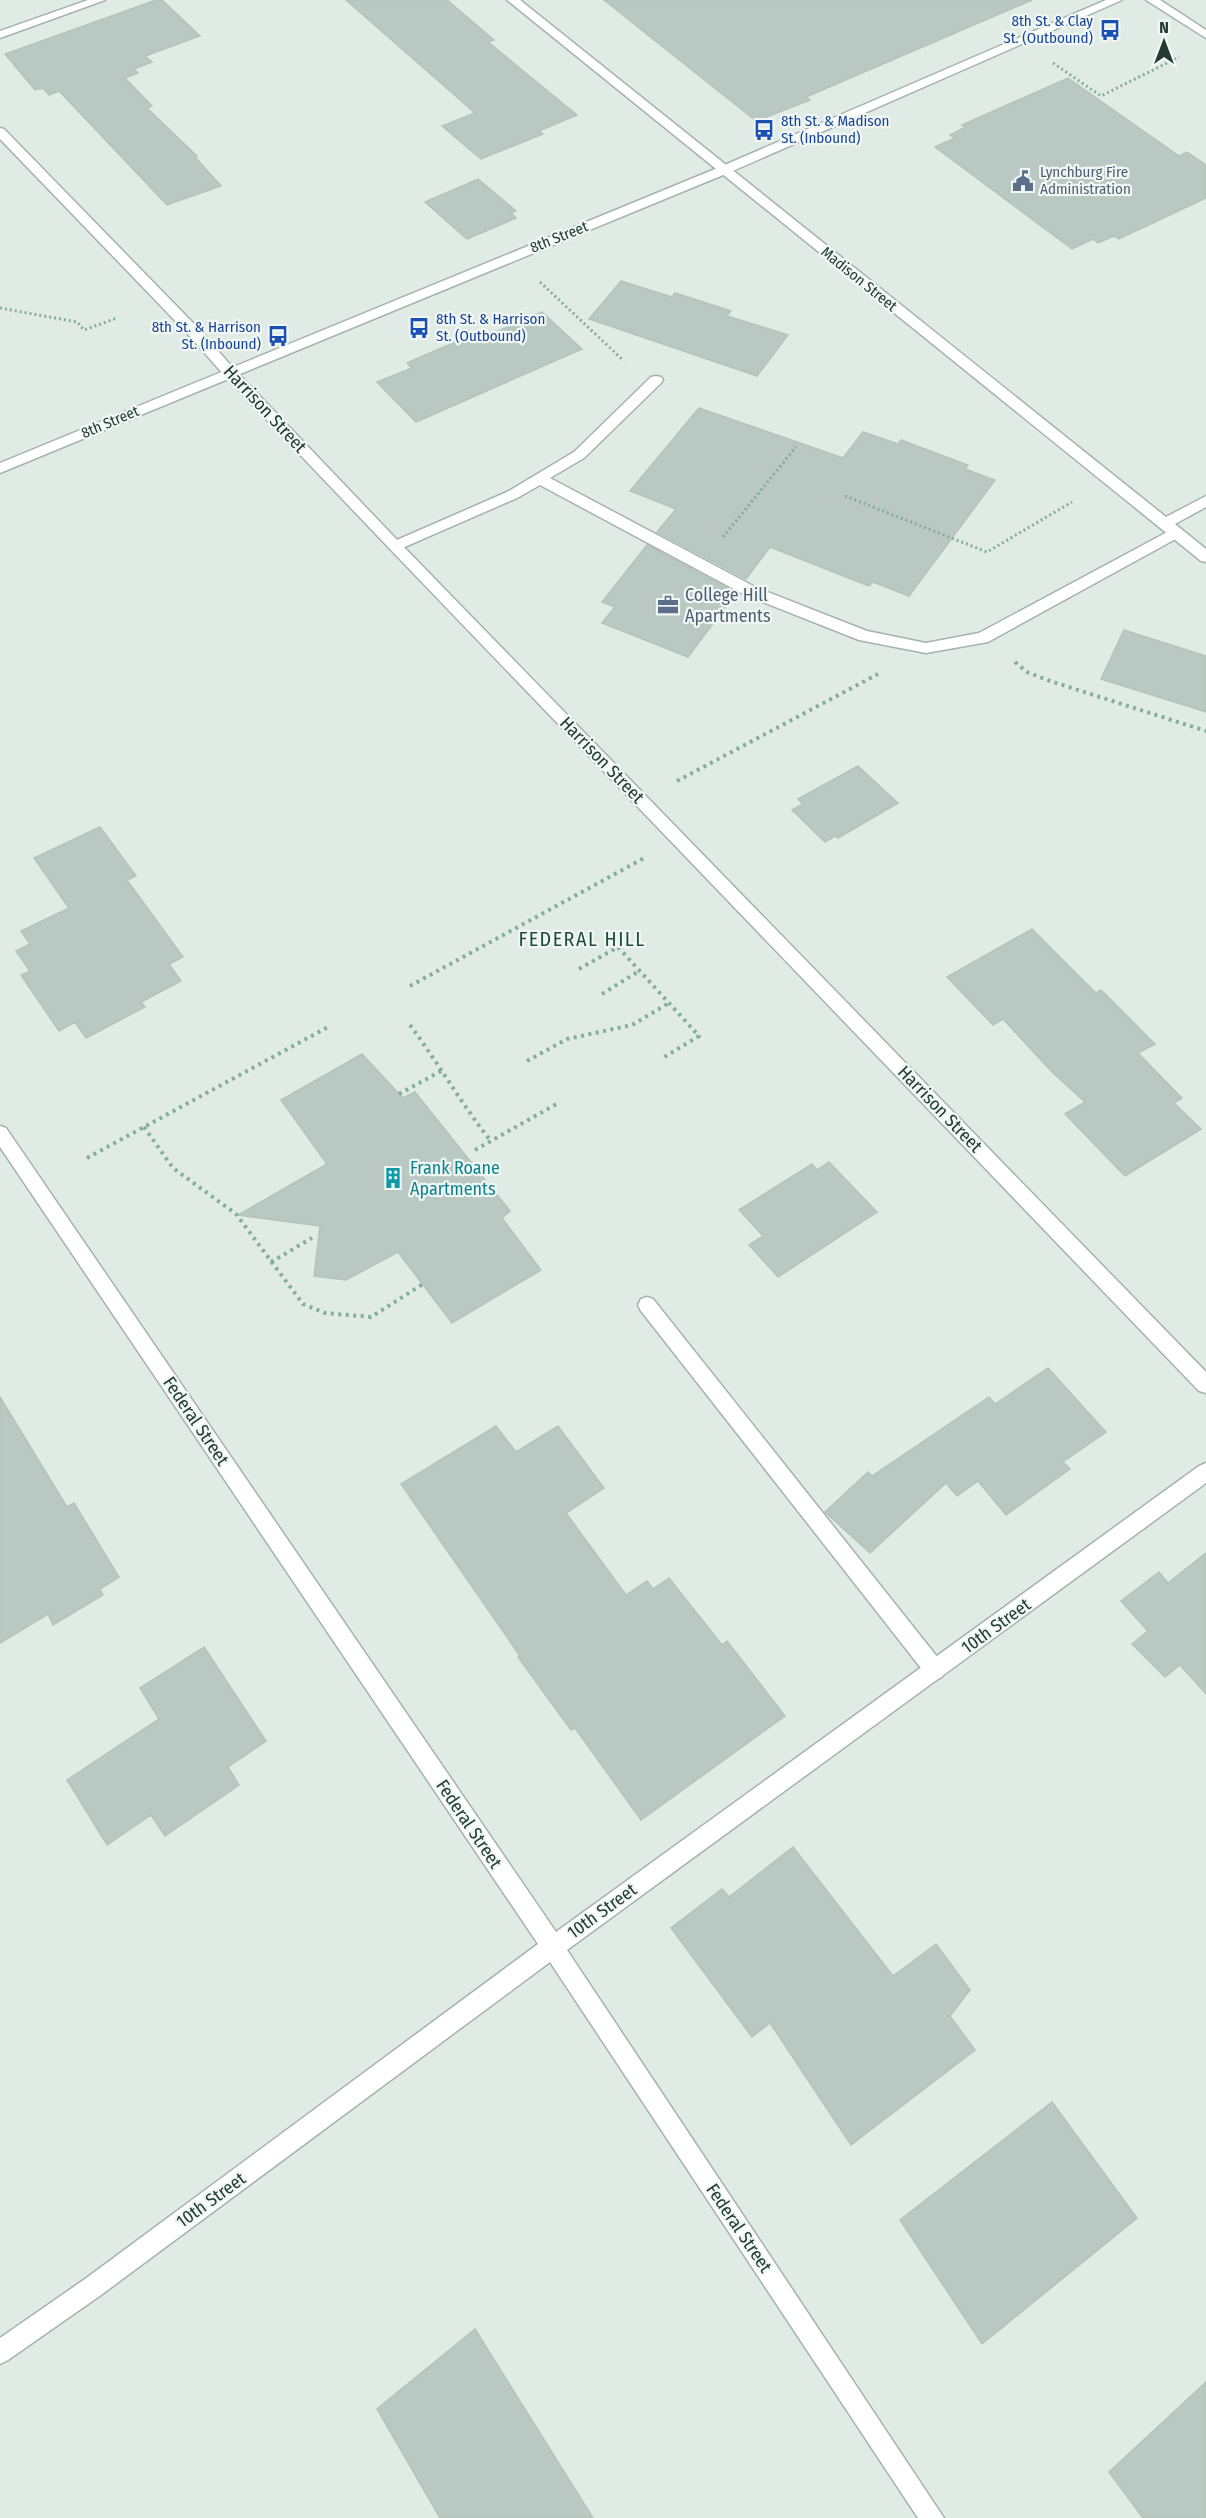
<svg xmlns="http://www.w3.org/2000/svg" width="1206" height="2518" font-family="'Fira Sans Condensed',sans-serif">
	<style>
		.building { fill: #b9c8c2; stroke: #b4c4bd; stroke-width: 1.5 }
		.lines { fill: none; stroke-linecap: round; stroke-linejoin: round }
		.service-casing { stroke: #a4b3ad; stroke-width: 3 }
		.minor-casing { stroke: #a4b3ad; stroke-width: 3 }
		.tertiary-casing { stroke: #a4b3ad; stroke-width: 3 }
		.path-far1 { stroke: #83ad9f; stroke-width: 3; stroke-dasharray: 2 3; stroke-linecap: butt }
		.path { stroke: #83ad9f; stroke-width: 4; stroke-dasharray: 3 4.5; stroke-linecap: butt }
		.service { fill: #fff; fill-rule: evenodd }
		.minor { fill: #fff; fill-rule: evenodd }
		.tertiary { fill: #fff; fill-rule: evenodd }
		.labels { text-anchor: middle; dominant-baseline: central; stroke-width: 4.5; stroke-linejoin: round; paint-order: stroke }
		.far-transit-label { font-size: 15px; fill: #164399; stroke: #f1f8f4; text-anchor: end }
		.far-service-label { font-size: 15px; fill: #4e5e75; stroke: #f1f8f4; text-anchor: start }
		.far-street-label { font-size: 15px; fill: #223b33; stroke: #f1f8f4 }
		.street-label { font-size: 18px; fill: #223b33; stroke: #f1f8f4 }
		.service-label { font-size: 18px; fill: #4e5e75; stroke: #f1f8f4; text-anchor: start }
		.culture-label { font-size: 18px; fill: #0d838f; stroke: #f1f8f4; text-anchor: start }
		.neighbourhood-label { font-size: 20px; letter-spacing: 1.5px; fill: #1f4c40; stroke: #f1f8f4 }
	</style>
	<rect width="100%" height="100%" fill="#e1ebe6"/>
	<g class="building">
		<polygon points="156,0 162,0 200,36 145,56 152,62 134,69 138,73 125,78 152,106 147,108 197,156 195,157 221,186 167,205 59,91 49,95 43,88 35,90 5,54"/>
		<polygon points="346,0 447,0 494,40 488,42 577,115 539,131 543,134 481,159 442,126 475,113"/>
		<polygon points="604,0 1032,0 806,97 810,100 756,121"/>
		<polygon points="1068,78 1179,156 1187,152 1206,165 1206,198 1119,239 1114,236 1098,243 1093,239 1072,249 935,147 955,138 950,135 966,127 962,125"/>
		<polygon points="478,179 516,211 511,213 516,218 467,239 425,202"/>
		<polygon points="621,281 672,297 675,293 731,311 727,316 788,335 757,376 589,319"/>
		<polygon points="542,312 582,349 416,422 377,382 412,368 407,363 439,349 471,336 475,341"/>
		<polygon points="699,408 843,458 863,432 898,444 901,440 968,465 965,469 995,480 909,596 873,582 869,586 770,547 746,579 657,532 676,509 630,491"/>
		<polygon points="647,545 736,593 688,657 602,623 615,607 602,602"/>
		<polygon points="1124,630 1206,656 1206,712 1101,679"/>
		<polygon points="858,766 898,803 838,838 835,836 825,842 792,810 803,804 798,799"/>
		<polygon points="100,827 136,876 127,880 183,957 169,964 181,981 141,1002 145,1007 86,1038 75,1022 59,1031 21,975 30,971 16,951 30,944 21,931 69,908 34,858"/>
		<polygon points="1032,929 1096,993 1101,990 1155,1044 1138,1053 1182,1098 1174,1103 1201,1129 1125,1176 1065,1114 1085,1102 1053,1073 1003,1019 993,1025 947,977"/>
		<polygon points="362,1054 403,1098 415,1092 510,1211 502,1218 541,1270 452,1323 398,1252 346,1280 314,1276 320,1226 238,1215 327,1164 281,1100"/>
		<polygon points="829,1162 877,1212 778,1277 749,1245 763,1236 739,1210 812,1164 817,1170"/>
		<polygon points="1048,1368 1106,1432 1063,1462 1070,1469 1006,1515 978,1481 957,1496 946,1483 870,1553 825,1512 868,1472 872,1476 989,1397 995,1404"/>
		<polygon points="0,1397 67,1507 74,1503 119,1577 100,1589 103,1595 53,1625 48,1614 0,1643"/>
		<polygon points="496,1426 516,1452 558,1426 604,1488 566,1513 626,1595 647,1581 653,1589 669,1578 722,1645 727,1641 785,1716 641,1820 575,1728 571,1730 518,1657 520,1656 401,1484"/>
		<polygon points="1206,1553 1206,1694 1180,1665 1165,1677 1132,1644 1148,1631 1121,1601 1159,1572 1168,1583"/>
		<polygon points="204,1647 266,1741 228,1767 239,1785 165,1836 151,1815 107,1845 67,1780 159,1719 140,1688"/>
		<polygon points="793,1847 893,1976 936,1944 970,1990 950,2016 975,2050 851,2145 770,2023 752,2037 671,1928 722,1889 729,1897"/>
		<polygon points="1052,2102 1137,2218 982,2344 900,2220"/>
		<polygon points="475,2329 593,2518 440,2518 377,2409"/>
		<polygon points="1206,2382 1206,2518 1143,2518 1109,2472"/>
	</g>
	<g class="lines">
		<defs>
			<g id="service">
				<polygon points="656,376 661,377 663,380 661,383 584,458 550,478 755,587 867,631 926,643 979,633 1171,530 1176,528 1183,533 1181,536 988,642 926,653 859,640 745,595 540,485 517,498 400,549 390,549 388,546 390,543 507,492 574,452 651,377"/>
				<polygon points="647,1297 653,1299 942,1663 945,1670 942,1677 935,1680 928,1677 641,1311 638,1305 641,1299"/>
			</g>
			<g id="minor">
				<polygon points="88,0 105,0 0,38 0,31"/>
				<polygon points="507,0 520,0 1166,517 1206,496 1206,507 1175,524 1206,549 1206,562 1201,561 1159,527"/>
				<polygon points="0,128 4,129 197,327 234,369 400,543 1206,1372 1206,1393 1199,1391 390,549 224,375 187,333 0,139"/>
				<polygon points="0,1126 6,1128 556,1932 1199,1466 1206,1463 1206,1483 567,1950 944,2518 918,2518 550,1962 101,2295 8,2360 0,2364 0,2338 85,2279 538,1944 0,1147"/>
			</g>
			<g id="tertiary">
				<polygon points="1106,0 1122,0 728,173 0,473 0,463 720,167"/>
				<polygon points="1146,0 1160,0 1206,30 1206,38"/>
			</g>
		</defs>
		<use href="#service" class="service-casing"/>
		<use href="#minor" class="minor-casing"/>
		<use href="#tertiary" class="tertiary-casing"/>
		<g class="path-far1">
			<polyline points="1053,63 1101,96 1179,57"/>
			<polyline points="540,282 624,361"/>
			<polyline points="0,308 77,322 84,330 117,318"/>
			<polyline points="845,496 987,552 1072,502"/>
			<polyline points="723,537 796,447"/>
		</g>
		<g class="path">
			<polyline points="1015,662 1027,672 1050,681 1206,731"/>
			<polyline points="677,781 878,674"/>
			<polyline points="579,969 618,947 699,1036 661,1059"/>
			<polyline points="410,986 646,857"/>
			<polyline points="602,994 639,971"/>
			<path d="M410,1025C438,1063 461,1103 490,1140"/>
			<polyline points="527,1061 567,1039 632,1025 669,1003"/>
			<polyline points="399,1094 443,1070"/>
			<polyline points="144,1127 173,1168 236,1214 303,1304 325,1313 371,1317 423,1284"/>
			<polyline points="475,1150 560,1102"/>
			<polyline points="87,1158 328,1027"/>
			<polyline points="271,1262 312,1238"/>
		</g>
		<use href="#service" class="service"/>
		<use href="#minor" class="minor"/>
		<use href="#tertiary" class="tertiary"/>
	</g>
	<defs>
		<symbol id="bus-bare" viewBox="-9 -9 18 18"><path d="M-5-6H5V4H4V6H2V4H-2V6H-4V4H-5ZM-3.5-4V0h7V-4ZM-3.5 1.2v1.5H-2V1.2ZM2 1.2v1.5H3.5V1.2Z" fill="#1a4fb4" stroke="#f1f8f4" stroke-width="2.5" paint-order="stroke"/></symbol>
		<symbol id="civic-bare" viewBox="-9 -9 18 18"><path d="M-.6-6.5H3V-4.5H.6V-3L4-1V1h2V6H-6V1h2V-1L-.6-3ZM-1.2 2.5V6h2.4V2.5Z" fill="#5c6f8a" stroke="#f1f8f4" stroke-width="2.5" paint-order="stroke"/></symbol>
		<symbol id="office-bare" viewBox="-9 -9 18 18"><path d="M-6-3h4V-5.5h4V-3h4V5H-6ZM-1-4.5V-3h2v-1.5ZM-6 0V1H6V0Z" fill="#5c6f8a" stroke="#f1f8f4" stroke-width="2.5" paint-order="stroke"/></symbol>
		<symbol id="building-bare" viewBox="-9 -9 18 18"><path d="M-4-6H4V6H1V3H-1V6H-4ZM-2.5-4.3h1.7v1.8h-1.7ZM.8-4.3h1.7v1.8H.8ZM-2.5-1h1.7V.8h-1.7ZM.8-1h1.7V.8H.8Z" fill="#0f9aa8" stroke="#f1f8f4" stroke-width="2.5" paint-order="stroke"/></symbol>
	</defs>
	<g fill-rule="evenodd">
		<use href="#bus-bare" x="1095" y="15" width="30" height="30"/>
		<use href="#bus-bare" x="749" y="115" width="30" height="30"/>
		<use href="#civic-bare" x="1008" y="166" width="30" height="30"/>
		<use href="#bus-bare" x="404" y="313" width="30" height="30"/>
		<use href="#bus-bare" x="263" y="321" width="30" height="30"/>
		<use href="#office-bare" x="653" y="590" width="30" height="30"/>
		<use href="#building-bare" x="378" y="1163" width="30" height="30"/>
	</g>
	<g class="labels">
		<g class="far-transit-label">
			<text x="1093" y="21">8th St. &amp; Clay<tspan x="1093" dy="17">St. (Outbound)</tspan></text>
			<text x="781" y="121" text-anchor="start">8th St. &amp; Madison<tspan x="781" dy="17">St. (Inbound)</tspan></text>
			<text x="436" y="319" text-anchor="start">8th St. &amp; Harrison<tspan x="436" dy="17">St. (Outbound)</tspan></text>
			<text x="261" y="327">8th St. &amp; Harrison<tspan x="261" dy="17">St. (Inbound)</tspan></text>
		</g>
		<g class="far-service-label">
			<text x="1040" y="172">Lynchburg Fire<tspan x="1040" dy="17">Administration</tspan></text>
		</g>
		<g class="far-street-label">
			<text transform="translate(559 237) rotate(-22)">8th Street</text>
			<text transform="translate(859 279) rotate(39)">Madison Street</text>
			<text transform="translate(110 422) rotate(-23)">8th Street</text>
		</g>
		<g class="street-label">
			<text transform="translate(265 409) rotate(47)">Harrison Street</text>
			<text transform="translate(602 760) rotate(46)">Harrison Street</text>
			<text transform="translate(940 1109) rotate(46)">Harrison Street</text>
			<text transform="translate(196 1421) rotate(56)">Federal Street</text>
			<text transform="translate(996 1626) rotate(-36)">10th Street</text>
			<text transform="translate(469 1824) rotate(56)">Federal Street</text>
			<text transform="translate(602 1911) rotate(-36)">10th Street</text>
			<text transform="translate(211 2200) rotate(-36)">10th Street</text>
			<text transform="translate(739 2228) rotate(56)">Federal Street</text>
		</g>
		<g class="service-label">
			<text x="685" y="595">College Hill<tspan x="685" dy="21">Apartments</tspan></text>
		</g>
		<g class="culture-label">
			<text x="410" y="1168">Frank Roane<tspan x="410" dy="21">Apartments</tspan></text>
		</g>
		<g class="neighbourhood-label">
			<text x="582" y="939">FEDERAL HILL</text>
		</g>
	</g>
	<g transform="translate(1164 42)" stroke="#f1f8f4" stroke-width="4.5" paint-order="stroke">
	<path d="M0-4.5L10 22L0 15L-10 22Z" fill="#223b33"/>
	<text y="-9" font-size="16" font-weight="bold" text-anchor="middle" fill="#223b33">N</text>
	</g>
</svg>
